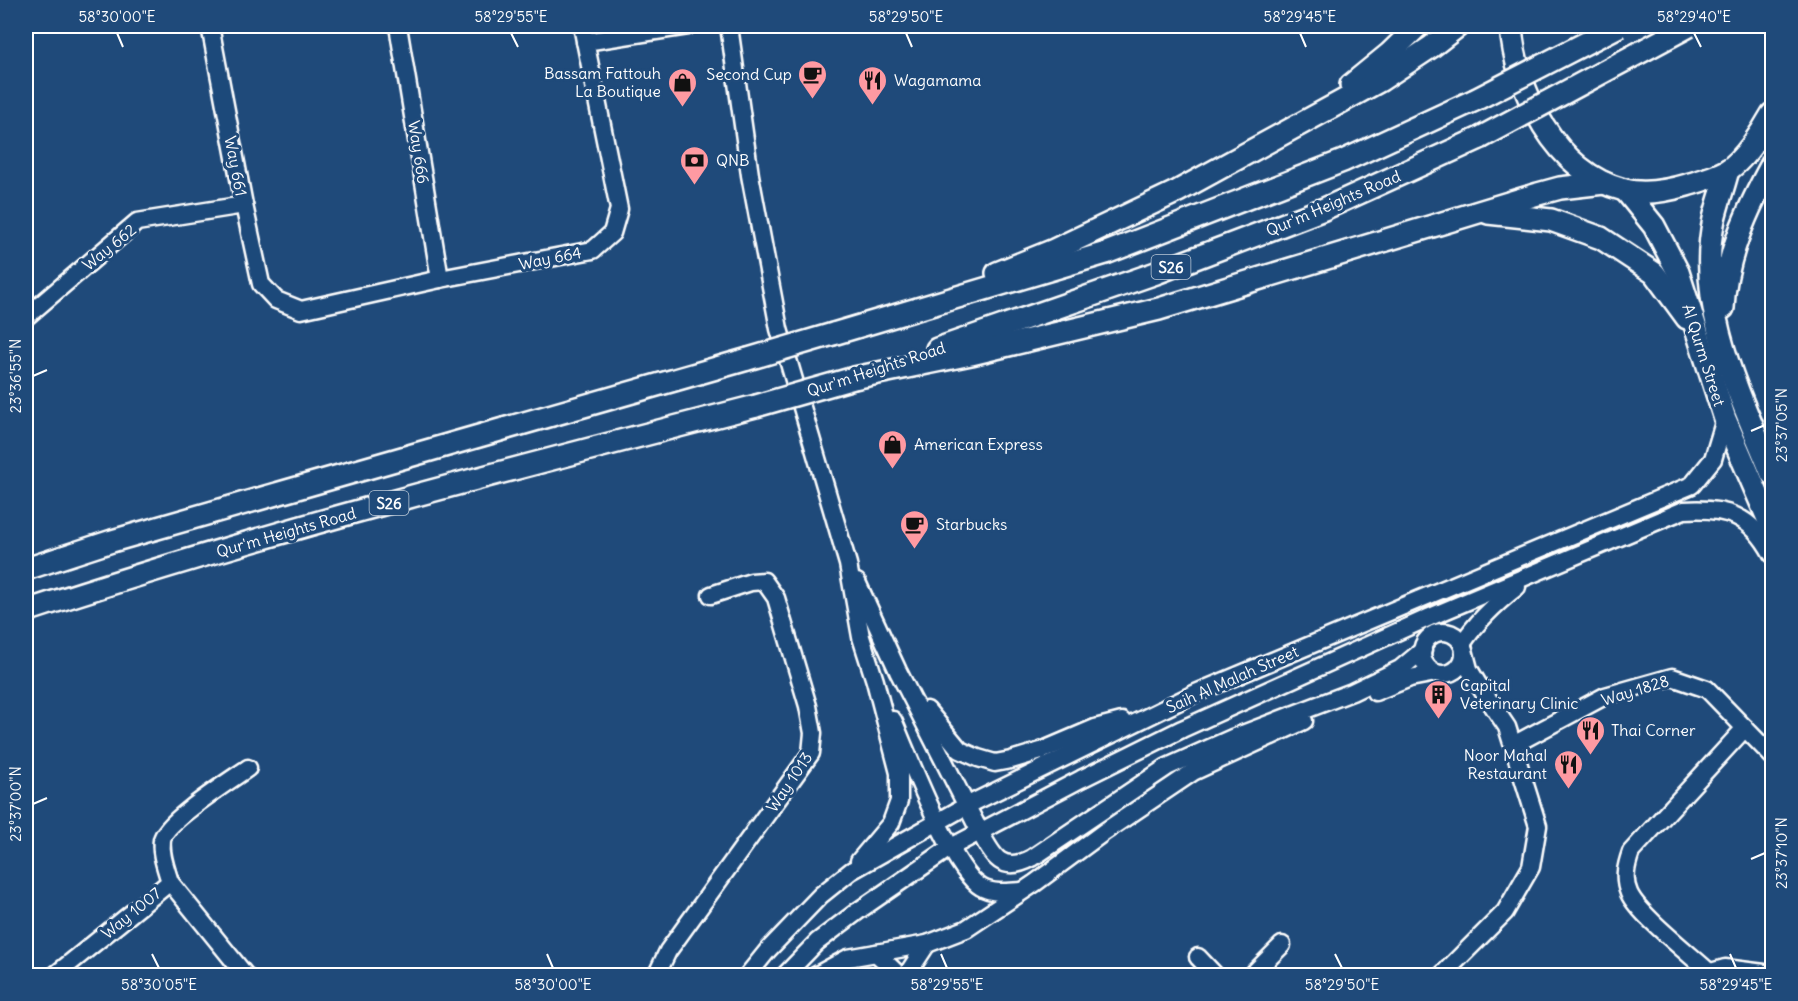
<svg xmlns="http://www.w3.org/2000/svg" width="1798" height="1001" font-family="Delius,sans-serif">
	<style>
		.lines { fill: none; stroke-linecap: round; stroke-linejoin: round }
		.minor-casing { stroke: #fff; stroke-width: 21 }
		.major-casing { stroke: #fff; stroke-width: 26 }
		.minor { stroke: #1f4a7a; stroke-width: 16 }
		.major { stroke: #1f4a7a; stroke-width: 21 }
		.major-bridge-casing { stroke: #fff; stroke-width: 26; stroke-linecap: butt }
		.major-bridge { stroke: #1f4a7a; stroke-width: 21 }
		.ticks { fill: none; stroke: #fff; stroke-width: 2 }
		.labels { text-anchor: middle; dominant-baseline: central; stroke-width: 6; stroke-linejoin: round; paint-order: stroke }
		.shield { fill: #1f4a7a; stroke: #bcc9d7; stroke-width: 1.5 }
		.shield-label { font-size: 15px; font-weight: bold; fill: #fff }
		.poi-label { font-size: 16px; fill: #fff; stroke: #1f4a7a; text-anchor: start }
		.street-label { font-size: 16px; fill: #fff; stroke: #1f4a7a }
		.neatline { fill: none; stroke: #fff; stroke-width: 2 }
		.ticks-label { font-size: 15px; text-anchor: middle; fill: #fff }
	</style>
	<rect width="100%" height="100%" fill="#1f4a7a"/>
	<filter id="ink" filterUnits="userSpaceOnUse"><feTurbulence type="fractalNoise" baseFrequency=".0167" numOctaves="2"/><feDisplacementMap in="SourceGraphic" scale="12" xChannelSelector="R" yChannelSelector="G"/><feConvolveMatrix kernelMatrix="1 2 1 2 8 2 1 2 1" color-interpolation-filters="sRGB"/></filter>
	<g filter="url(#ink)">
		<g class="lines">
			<defs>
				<g id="minor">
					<polyline points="210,26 244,205 261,284 276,300 301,310 440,279 593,250 612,233 619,209 582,26"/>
					<polyline points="398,26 440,279"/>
					<polyline points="729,26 750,175 779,329 848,564 861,637 875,681 899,773 899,801 891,823 859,861"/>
					<polyline points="585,42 688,26"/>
					<polyline points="26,317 137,222 244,205"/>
					<path d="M857,582L898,671L980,832C993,857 1002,874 1032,858L1167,767L1232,738L1352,692L1400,669L1423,650"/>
					<circle cx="1443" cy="653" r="21"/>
					<path d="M1462,644C1477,621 1495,604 1517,587"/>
					<polyline points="1375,692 1410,678 1436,673"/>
					<polyline points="927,710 960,750 978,758 995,763 1011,760 1041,751 1095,728 1122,721"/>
					<path d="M893,720C908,754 952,871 981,887C992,894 1009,892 1022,891"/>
					<polyline points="1513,745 1605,696 1672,677 1707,689 1772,756"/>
					<path d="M170,882C166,868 160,854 162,840C164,822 231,780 248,768"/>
					<polyline points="876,953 900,976"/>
					<polyline points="1198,957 1216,976"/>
					<path d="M1709,972C1691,955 1638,914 1629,893C1623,879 1626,866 1631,852L1745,728"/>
					<polyline points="1700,975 1725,968 1772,974"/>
					<polyline points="54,976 170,882 246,976"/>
					<polyline points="656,976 668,951 811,753 813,733 808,706 776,598 764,581 751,582 711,595"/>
					<polyline points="747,976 768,950 821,895 851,871 966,806 1196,693 1692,485 1713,459 1725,419"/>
					<path d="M784,976L817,942L858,911L951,847L1081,779L1182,729L1430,617L1684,510C1726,507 1751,515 1772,554"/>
					<polyline points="815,976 848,958 927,944 966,929 1035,883 1104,832 1193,772 1304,721"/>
					<polyline points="906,976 927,944"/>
					<polyline points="1251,976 1282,945"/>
					<polyline points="1441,976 1505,912 1531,867 1538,826 1507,727 1478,684 1469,669 1464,650"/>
				</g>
				<g id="major">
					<path d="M1511,26C1515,90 1556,173 1624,190C1645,195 1667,191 1687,185C1700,181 1715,177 1726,171C1743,162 1763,130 1772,114"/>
					<polyline points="1351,85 1389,54 1418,26"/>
					<path d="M1728,170C1724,186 1718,202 1714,219C1695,306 1740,395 1772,474"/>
					<polyline points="1625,190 1654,226 1678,272 1725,419 1772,528"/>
					<polyline points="1488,213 1551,220 1601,238 1654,273 1687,318"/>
					<polyline points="997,273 1054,250 1178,191 1381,80 1431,47 1458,26"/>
					<path d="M1723,308C1725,257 1748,208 1772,164"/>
					<polyline points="833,334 1106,253 1343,161 1475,100"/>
					<polyline points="937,349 1156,273 1324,209 1480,138"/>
					<polyline points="854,378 971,354 1159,309 1538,194 1560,188 1604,183"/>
					<polyline points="26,569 112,541 748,359"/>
					<path d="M26,611C266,532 511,469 756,406"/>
				</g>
			</defs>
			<use href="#minor" class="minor-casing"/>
			<use href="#major" class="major-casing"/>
			<use href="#minor" class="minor"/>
			<use href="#major" class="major"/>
			<defs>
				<g id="major-bridge">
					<polyline points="1475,100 1619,26"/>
					<polyline points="1480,138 1689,26"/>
					<polyline points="748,359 833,334"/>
					<polyline points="756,406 854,378"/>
				</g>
			</defs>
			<use href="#major-bridge" class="major-bridge-casing"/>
			<use href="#major-bridge" class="major-bridge"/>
		</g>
	</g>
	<path class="ticks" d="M117,33L123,47M511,33L518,47M906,33L912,47M1300,33L1306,47M1694,33L1701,47M33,376L47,370M1751,431L1765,425M33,804L47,798M1751,859L1765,853M152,954L159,968M547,954L553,968M941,954L947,968M1335,954L1342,968M1730,954L1736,968"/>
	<defs>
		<symbol id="cafe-pin" viewBox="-11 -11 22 30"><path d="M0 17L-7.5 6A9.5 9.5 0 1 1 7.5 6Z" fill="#ff9aa2" stroke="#1f4a7a"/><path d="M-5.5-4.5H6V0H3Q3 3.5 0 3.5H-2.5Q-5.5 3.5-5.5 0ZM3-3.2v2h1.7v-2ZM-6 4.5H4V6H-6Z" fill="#111"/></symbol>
		<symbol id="restaurant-pin" viewBox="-11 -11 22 30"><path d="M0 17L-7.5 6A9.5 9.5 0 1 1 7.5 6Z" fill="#ff9aa2" stroke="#1f4a7a"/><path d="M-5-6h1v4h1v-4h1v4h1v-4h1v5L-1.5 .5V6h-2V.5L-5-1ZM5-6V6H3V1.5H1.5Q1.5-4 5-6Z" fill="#111"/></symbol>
		<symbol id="shop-pin" viewBox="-11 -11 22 30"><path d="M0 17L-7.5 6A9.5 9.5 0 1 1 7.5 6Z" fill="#ff9aa2" stroke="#1f4a7a"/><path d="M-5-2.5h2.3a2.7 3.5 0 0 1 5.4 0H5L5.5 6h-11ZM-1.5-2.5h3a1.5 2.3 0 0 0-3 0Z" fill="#111"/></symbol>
		<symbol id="bank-pin" viewBox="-11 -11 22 30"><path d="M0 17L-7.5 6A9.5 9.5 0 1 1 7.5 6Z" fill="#ff9aa2" stroke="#1f4a7a"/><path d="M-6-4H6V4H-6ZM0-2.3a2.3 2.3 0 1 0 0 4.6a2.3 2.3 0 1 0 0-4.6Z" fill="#111"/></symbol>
		<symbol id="building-pin" viewBox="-11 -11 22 30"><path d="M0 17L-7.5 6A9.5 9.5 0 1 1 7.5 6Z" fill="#ff9aa2" stroke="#1f4a7a"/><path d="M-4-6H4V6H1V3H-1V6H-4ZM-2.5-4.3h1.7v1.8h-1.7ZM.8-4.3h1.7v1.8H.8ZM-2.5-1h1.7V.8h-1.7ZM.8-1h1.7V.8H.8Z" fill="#111"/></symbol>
	</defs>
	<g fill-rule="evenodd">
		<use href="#cafe-pin" x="796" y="58" width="33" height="45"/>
		<use href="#restaurant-pin" x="856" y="64" width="33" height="45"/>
		<use href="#shop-pin" x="666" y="66" width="33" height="45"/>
		<use href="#bank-pin" x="678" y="144" width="33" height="45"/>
		<use href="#shop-pin" x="876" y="428" width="33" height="45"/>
		<use href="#cafe-pin" x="898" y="508" width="33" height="45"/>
		<use href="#building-pin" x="1422" y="678" width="33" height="45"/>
		<use href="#restaurant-pin" x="1574" y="714" width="33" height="45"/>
		<use href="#restaurant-pin" x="1552" y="748" width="33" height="45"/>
	</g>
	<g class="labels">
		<g class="shield">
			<rect x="1151.5" y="255" width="39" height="24" rx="4.5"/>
			<rect x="369.5" y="491" width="39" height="24" rx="4.5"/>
		</g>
		<g class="shield-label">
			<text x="1171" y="267">S26</text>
			<text x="389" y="503">S26</text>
		</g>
		<g class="poi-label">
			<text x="661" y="73" text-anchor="end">Bassam Fattouh<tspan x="661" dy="18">La Boutique</tspan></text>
			<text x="792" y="74" text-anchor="end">Second Cup</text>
			<text x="894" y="80">Wagamama</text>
			<text x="716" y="160">QNB</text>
			<text x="914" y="444">American Express</text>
			<text x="936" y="524">Starbucks</text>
			<text x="1460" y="685">Capital<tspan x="1460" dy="18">Veterinary Clinic</tspan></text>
			<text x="1611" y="730">Thai Corner</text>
			<text x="1547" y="755" text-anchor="end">Noor Mahal<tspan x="1547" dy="18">Restaurant</tspan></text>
		</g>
		<g class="street-label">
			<text transform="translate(419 152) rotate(81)">Way 666</text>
			<text transform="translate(236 166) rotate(79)">Way 661</text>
			<text transform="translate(1333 203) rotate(-23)">Qur'm Heights Road</text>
			<text transform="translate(109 247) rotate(-39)">Way 662</text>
			<text transform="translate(550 258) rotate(-11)">Way 664</text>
			<text transform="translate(1704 355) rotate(72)">Al Qurm Street</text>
			<text transform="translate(876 369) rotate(-18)">Qur'm Heights Road</text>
			<text transform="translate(286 532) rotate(-16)">Qur'm Heights Road</text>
			<text transform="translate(1232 679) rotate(-24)">Saih Al Malah Street</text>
			<text transform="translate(1635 690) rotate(-17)">Way 1828</text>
			<text transform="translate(789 782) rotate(-56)">Way 1013</text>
			<text transform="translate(131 913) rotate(-39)">Way 1007</text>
		</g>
	</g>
	<rect width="1798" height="1001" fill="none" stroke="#1f4a7a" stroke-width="66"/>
	<rect x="33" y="33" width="1732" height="935" class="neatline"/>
	<g class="ticks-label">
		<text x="117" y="22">58°30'00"E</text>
		<text x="511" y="22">58°29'55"E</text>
		<text x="906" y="22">58°29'50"E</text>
		<text x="1300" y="22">58°29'45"E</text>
		<text x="1694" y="22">58°29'40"E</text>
		<text transform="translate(16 376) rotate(-90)" y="5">23°36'55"N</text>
		<text transform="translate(1782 425) rotate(-90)" y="5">23°37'05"N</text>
		<text transform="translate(16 804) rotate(-90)" y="5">23°37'00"N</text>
		<text transform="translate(1782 853) rotate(-90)" y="5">23°37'10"N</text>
		<text x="159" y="990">58°30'05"E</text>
		<text x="553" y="990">58°30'00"E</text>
		<text x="947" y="990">58°29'55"E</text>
		<text x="1342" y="990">58°29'50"E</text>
		<text x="1736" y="990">58°29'45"E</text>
	</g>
</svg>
